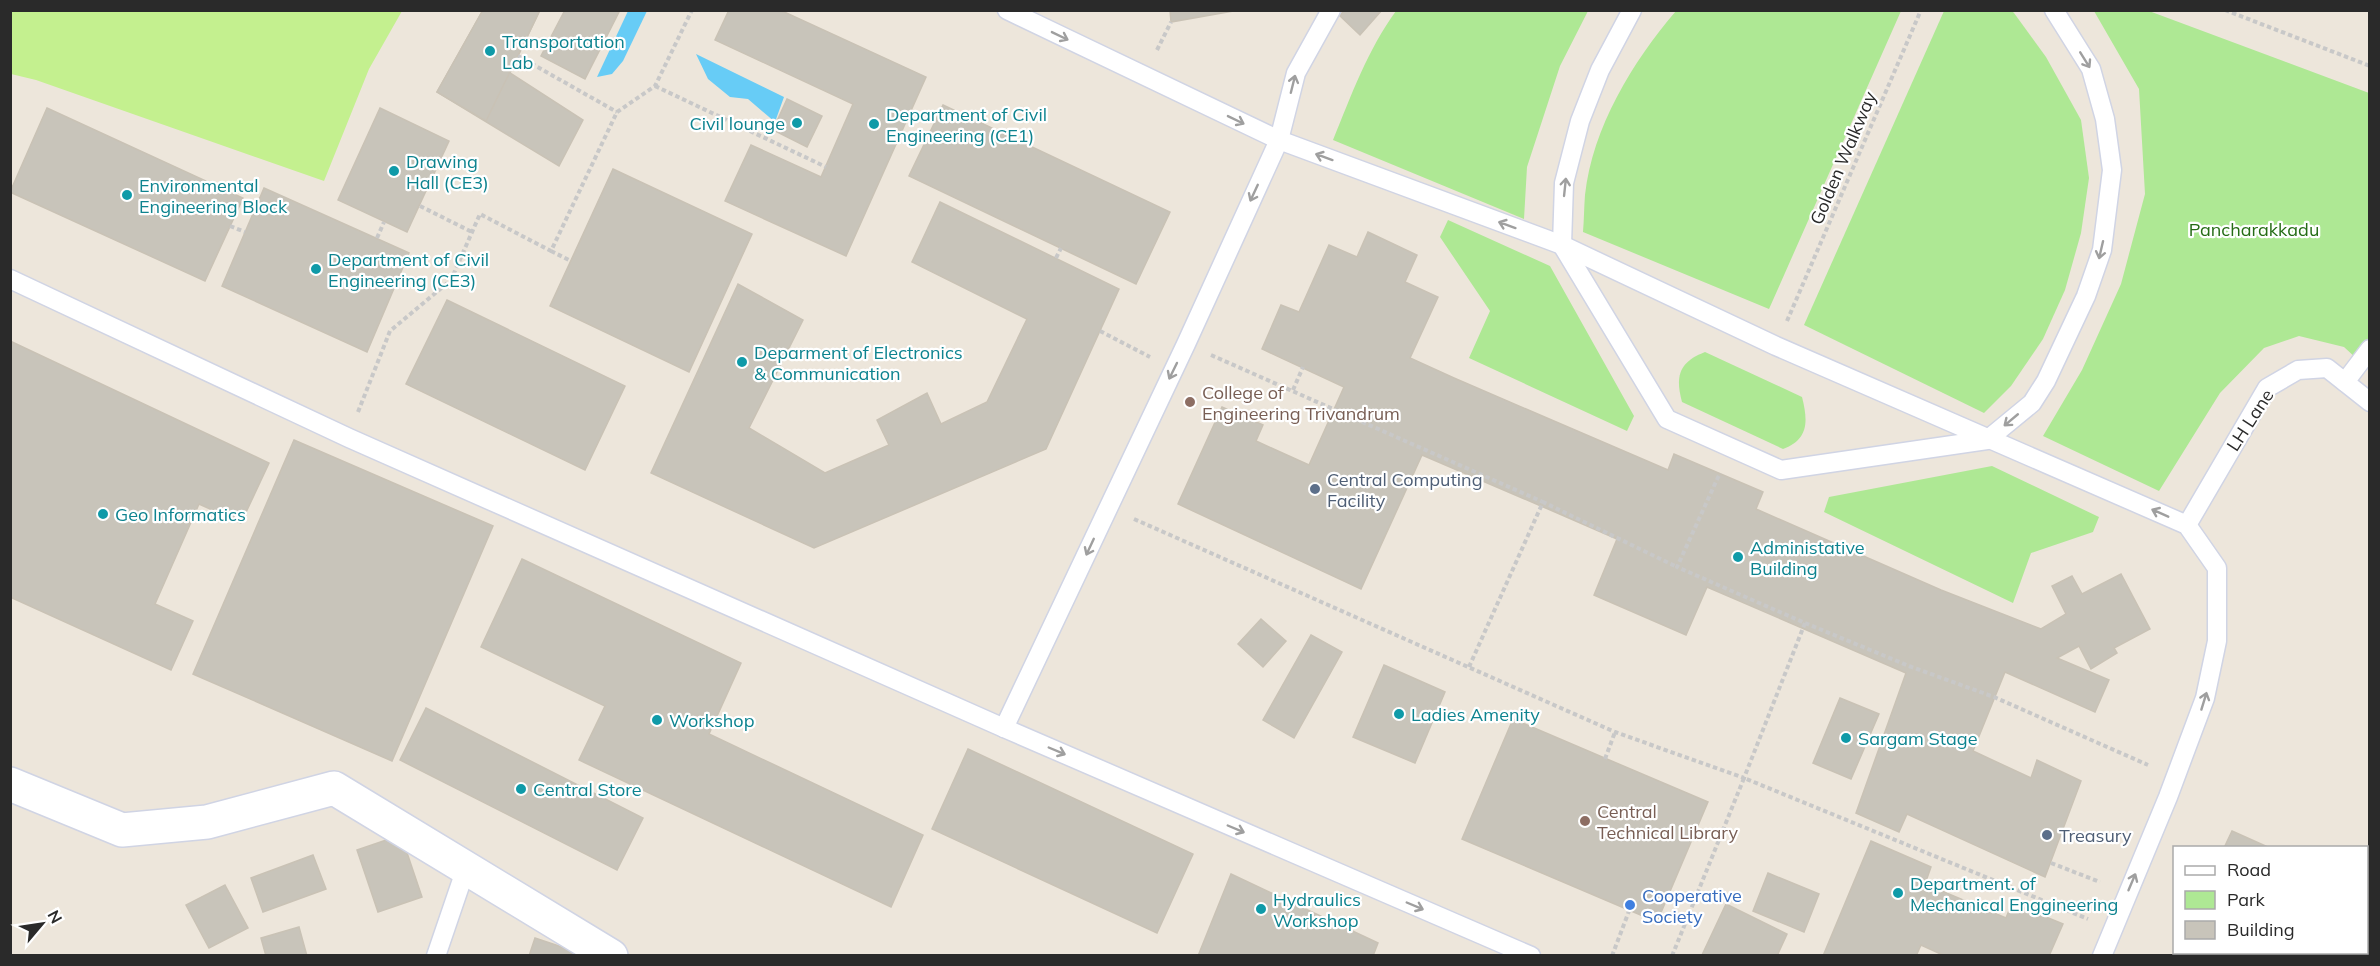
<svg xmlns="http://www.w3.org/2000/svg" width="2380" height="966" font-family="Mulish,sans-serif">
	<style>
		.green { fill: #aee894 }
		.pitch { fill: #c4f08f }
		.water { fill: #67ccf6 }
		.building { fill: #c8c4ba; stroke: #c9c2b5; stroke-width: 1.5 }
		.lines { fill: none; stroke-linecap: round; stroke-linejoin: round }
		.lane-casing { stroke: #d0d4e4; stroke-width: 21 }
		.street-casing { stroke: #d0d4e4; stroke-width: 36 }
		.path { stroke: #c8c8c8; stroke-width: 4; stroke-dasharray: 4.5 3; stroke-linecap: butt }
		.lane { stroke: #fff; stroke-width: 18 }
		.street { stroke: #fff; stroke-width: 33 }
		.oneway { stroke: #9f9f9f }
		.culture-dot { fill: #0f9aa8; stroke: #fff; stroke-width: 2 }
		.education-dot { fill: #8d6e63; stroke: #fff; stroke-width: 2 }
		.service-dot { fill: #5c6f8a; stroke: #fff; stroke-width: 2 }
		.shop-dot { fill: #3f7fe0; stroke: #fff; stroke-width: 2 }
		.labels { text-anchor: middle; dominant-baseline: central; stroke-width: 4.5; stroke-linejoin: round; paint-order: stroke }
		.culture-label { font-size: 18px; fill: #0d838f; stroke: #fff; text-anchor: start }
		.street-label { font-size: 18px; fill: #2a2a2a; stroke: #fff }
		.park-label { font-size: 18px; fill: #256c15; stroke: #fff }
		.education-label { font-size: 18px; fill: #785e54; stroke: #fff; text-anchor: start }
		.service-label { font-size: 18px; fill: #4e5e75; stroke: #fff; text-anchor: start }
		.shop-label { font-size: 18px; fill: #366cbe; stroke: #fff; text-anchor: start }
	</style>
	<rect width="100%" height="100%" fill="#ede6db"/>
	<g class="green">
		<path d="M1396,11H1588L1560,66L1527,167L1524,219L1333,140C1351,96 1368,49 1396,11Z"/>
		<path d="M1676,11H1901L1769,309L1583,232C1584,220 1584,208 1585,195C1592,128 1633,61 1676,11Z"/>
		<polygon points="1944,11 2011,10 2014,13 2046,57 2081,120 2089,178 2081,233 2065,290 2043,339 2011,386 1984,413 1804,325"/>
		<polygon points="2094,11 2149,11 2369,93 2369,370 2344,347 2299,336 2264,348 2220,393 2159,491 2043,436 2082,370 2121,284 2145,194 2139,89"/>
		<polygon points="1448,220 1550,266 1634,416 1627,431 1469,358 1490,311 1440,237"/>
		<path d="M1705,352L1802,397C1808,421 1809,439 1783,449L1682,402C1675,376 1679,362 1705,352Z"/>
		<polygon points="1992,466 2099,517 2093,532 2031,553 2013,603 1824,512 1829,497"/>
	</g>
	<polygon class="pitch" points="11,10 402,10 402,11 369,69 324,181 36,80 11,74"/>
	<g class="water">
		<polygon points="628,11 647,11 623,61 612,74 597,77"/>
		<polygon points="696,54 784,97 775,122 748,99 730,97 708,79"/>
	</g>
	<g class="building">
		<polygon points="483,10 540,10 510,73 583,120 559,166 437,92"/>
		<polygon points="483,10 540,10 486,121 437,92"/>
		<polygon points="565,10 620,10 585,79 541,56"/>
		<polygon points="729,10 780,10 926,77 846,256 725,201 751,145 821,177 853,104 715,40"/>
		<polygon points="1170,10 1239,10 1171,22"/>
		<polygon points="1344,10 1382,10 1360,35 1340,16"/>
		<polygon points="787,99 822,116 807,147 773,130"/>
		<polygon points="943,105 1170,212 1136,284 909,176"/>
		<polygon points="47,108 243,198 205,281 10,192"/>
		<polygon points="380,108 449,141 407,232 338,200"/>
		<polygon points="613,169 752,234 689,372 550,306"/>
		<polygon points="264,188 409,253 367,352 222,286"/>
		<polygon points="940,202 1119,289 1046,449 814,548 651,473 738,284 803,320 749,428 825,473 889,445 877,420 927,393 941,424 987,402 1027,319 912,262"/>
		<polygon points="1368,232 1417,255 1405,282 1438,297 1410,358 1454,378 1668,470 1674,454 1763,492 1756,509 1941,590 2041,629 2066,614 2052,586 2072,576 2082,594 2121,574 2150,629 2114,648 2117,653 2091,669 2079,646 2057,658 2109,680 2095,712 2005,672 1973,751 2031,778 2037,760 2081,781 2045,877 1907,814 1899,832 1856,813 1906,673 1707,587 1686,635 1594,595 1617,539 1541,506 1422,455 1361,589 1178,504 1222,407 1263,425 1256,441 1309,465 1344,387 1262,349 1281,305 1299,312 1329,245 1357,257"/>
		<polygon points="447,300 625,386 585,470 406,384"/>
		<polygon points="10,341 269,463 241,523 199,504 155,604 193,621 171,670 10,597"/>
		<polygon points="294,440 493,526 392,761 193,674"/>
		<polygon points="522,559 741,663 709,734 923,835 891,907 579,760 605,706 481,647"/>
		<polygon points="1261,619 1286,641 1263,667 1238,644"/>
		<polygon points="1311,635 1342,652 1294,738 1263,720"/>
		<polygon points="1384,665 1445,692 1415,763 1353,737"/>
		<polygon points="1840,698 1879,714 1851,779 1813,763"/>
		<polygon points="426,708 643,818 617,870 400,760"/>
		<polygon points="1513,719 1708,802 1657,922 1462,839"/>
		<polygon points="968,749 1193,854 1157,933 932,829"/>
		<polygon points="2232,831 2270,848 2224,848"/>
		<polygon points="401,835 422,897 378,912 357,850"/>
		<polygon points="1871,841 1931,867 1925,884 2006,918 2012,903 2063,924 2049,956 1945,956 1921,945 1916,956 1823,956"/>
		<polygon points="313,855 326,889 263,912 251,878"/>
		<polygon points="1768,873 1819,894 1804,932 1753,911"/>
		<polygon points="1231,874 1378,943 1373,956 1198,956"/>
		<polygon points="225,885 248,928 209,948 186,905"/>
		<polygon points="2366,890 2370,892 2370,956 2279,956 2273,952 2366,952"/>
		<polygon points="1726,904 1787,934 1777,956 1702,955"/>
		<polygon points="299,927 307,956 266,956 261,938"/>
		<polygon points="535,938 586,955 585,956 529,956"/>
	</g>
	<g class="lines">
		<defs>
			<g id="lane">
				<polyline points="1007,10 1279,140 1562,245 1776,346 2187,525 2217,568 2217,641 2205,698 2168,797 2102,956"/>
				<polyline points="1632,10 1600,70 1580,121 1564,183 1562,245 1667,419 1781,470 1987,440 2032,403 2046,381 2086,296 2102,250 2112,170 2105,119 2091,69 2054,10"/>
				<polyline points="10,279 349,438 1004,728 1531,956"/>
				<polyline points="2345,382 2370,349"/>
				<polyline points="2187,525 2267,388 2298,370 2327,368 2370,402"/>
				<polyline points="1004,728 1186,344 1279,140 1296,73 1331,10"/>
				<polyline points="436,956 466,868"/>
			</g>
			<polyline id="street" points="10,784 122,830 207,822 334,788 611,956"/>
		</defs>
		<use href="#lane" class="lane-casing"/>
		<use href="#street" class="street-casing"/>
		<g class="path">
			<polyline points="2225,10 2370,66"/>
			<polyline points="1157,50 1171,22"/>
			<polyline points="518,56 617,112"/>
			<polyline points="655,86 826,167"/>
			<polyline points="420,206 472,232"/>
			<polyline points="230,226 245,232"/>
			<polyline points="377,238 384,222"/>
			<polyline points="551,251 571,261"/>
			<polyline points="1056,258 1061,248"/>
			<polyline points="1787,321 1921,10"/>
			<polyline points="1100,331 1150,357"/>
			<polyline points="1211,355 1543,502"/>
			<polyline points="1293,390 1303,367"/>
			<polyline points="358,412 390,331 451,280 480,214 551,251 617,112 655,86 692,10"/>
			<polyline points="1134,519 1615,732 1744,778 1805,623 1677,567 1720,473"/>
			<polyline points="1805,623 1909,666 1994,697 2148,765"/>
			<polyline points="1469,667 1543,502 1677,567"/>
			<polyline points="1605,759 1615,732"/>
			<polyline points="2051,863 2100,882"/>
			<polyline points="1612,956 1629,911"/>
			<polyline points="1672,956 1744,778 2088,919"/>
		</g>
		<use href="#lane" class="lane"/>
		<use href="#street" class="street"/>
	</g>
	<defs><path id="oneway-shaft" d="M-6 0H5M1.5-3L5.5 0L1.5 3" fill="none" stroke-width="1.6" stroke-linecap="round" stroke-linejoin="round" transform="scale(1.5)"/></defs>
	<g class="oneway">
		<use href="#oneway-shaft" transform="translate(1060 36) rotate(26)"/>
		<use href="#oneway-shaft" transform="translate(2085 60) rotate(58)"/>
		<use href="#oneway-shaft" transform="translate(1293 84) rotate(-76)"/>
		<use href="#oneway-shaft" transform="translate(1236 120) rotate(26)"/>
		<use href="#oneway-shaft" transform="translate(1324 157) rotate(-160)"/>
		<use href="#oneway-shaft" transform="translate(1565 187) rotate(-84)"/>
		<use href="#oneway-shaft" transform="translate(1254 193) rotate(115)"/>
		<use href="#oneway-shaft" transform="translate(1507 225) rotate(-160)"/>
		<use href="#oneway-shaft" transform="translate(2101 250) rotate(103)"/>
		<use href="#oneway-shaft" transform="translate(1173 371) rotate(116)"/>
		<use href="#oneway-shaft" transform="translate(2011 420) rotate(140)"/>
		<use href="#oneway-shaft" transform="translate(2160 513) rotate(-156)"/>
		<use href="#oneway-shaft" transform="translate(1090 547) rotate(115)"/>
		<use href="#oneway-shaft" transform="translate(2204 701) rotate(-73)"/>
		<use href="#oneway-shaft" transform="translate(1057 751) rotate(23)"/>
		<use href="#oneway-shaft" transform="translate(1236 829) rotate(23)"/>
		<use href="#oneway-shaft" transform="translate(2132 882) rotate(-67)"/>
		<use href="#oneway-shaft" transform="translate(1415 906) rotate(23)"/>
	</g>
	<g class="culture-dot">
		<circle cx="490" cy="51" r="6"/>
		<circle cx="797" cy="123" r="6"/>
		<circle cx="874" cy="124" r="6"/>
		<circle cx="394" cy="171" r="6"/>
		<circle cx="127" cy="195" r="6"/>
		<circle cx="316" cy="269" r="6"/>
		<circle cx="742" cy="362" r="6"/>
		<circle cx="103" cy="514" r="6"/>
		<circle cx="1738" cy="557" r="6"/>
		<circle cx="1399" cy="714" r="6"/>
		<circle cx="657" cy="720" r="6"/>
		<circle cx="1846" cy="738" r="6"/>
		<circle cx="521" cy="789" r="6"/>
		<circle cx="1898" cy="893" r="6"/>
		<circle cx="1261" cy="909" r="6"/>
	</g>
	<g class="education-dot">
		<circle cx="1190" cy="402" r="6"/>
		<circle cx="1585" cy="821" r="6"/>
	</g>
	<g class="service-dot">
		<circle cx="1315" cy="489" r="6"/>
		<circle cx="2047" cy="835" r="6"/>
	</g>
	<circle class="shop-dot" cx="1630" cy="905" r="6"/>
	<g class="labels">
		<g class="culture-label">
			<text x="502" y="41">Transportation<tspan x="502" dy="21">Lab</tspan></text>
			<text x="886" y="114">Department of Civil<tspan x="886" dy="21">Engineering (CE1)</tspan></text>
			<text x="785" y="123" text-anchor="end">Civil lounge</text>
			<text x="406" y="161">Drawing<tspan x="406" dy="21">Hall (CE3)</tspan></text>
			<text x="139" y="185">Environmental<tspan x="139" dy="21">Engineering Block</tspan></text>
			<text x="328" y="259">Department of Civil<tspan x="328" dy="21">Engineering (CE3)</tspan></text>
			<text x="754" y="352">Deparment of Electronics<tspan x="754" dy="21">&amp; Communication</tspan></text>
			<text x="115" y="514">Geo Informatics</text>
			<text x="1750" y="547">Administative<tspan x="1750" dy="21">Building</tspan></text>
			<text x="1411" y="714">Ladies Amenity</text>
			<text x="669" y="720">Workshop</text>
			<text x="1858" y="738">Sargam Stage</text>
			<text x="533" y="789">Central Store</text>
			<text x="1910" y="883">Department. of<tspan x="1910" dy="21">Mechanical Enggineering</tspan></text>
			<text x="1273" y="899">Hydraulics<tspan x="1273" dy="21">Workshop</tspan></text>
		</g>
		<g class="street-label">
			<text transform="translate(1843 158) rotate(-67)">Golden Walkway</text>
			<text transform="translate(2250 420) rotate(-57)">LH Lane</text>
		</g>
		<g class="park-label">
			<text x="2254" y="229">Pancharakkadu</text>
		</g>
		<g class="education-label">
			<text x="1202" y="392">College of<tspan x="1202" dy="21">Engineering Trivandrum</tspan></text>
			<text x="1597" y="811">Central<tspan x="1597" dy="21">Technical Library</tspan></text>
		</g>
		<g class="service-label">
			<text x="1327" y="479">Central Computing<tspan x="1327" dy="21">Facility</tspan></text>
			<text x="2059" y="835">Treasury</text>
		</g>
		<g class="shop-label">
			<text x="1642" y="895">Cooperative<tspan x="1642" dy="21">Society</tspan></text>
		</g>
	</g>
	<rect width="2380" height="966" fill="none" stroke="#2a2a2a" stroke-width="24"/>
	<rect x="2173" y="846" width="195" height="108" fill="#ffffff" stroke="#aaaaaa" stroke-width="1.5"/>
	<rect x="2185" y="866" width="30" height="9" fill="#ffffff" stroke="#aaaaaa" stroke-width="1.5"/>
	<text x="2227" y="876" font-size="18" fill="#2a2a2a">Road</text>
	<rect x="2185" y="891" width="30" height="18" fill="#aee894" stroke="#aaaaaa" stroke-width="1.5"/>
	<text x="2227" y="906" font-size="18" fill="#2a2a2a">Park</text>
	<rect x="2185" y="921" width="30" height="18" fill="#c8c4ba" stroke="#aaaaaa" stroke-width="1.5"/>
	<text x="2227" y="936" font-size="18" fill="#2a2a2a">Building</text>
	<g transform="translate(42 924) rotate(61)" stroke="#ffffff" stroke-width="4.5" paint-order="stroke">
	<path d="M0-4.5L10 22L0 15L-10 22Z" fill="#2a2a2a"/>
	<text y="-9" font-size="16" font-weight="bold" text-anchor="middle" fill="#2a2a2a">N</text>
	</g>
</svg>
